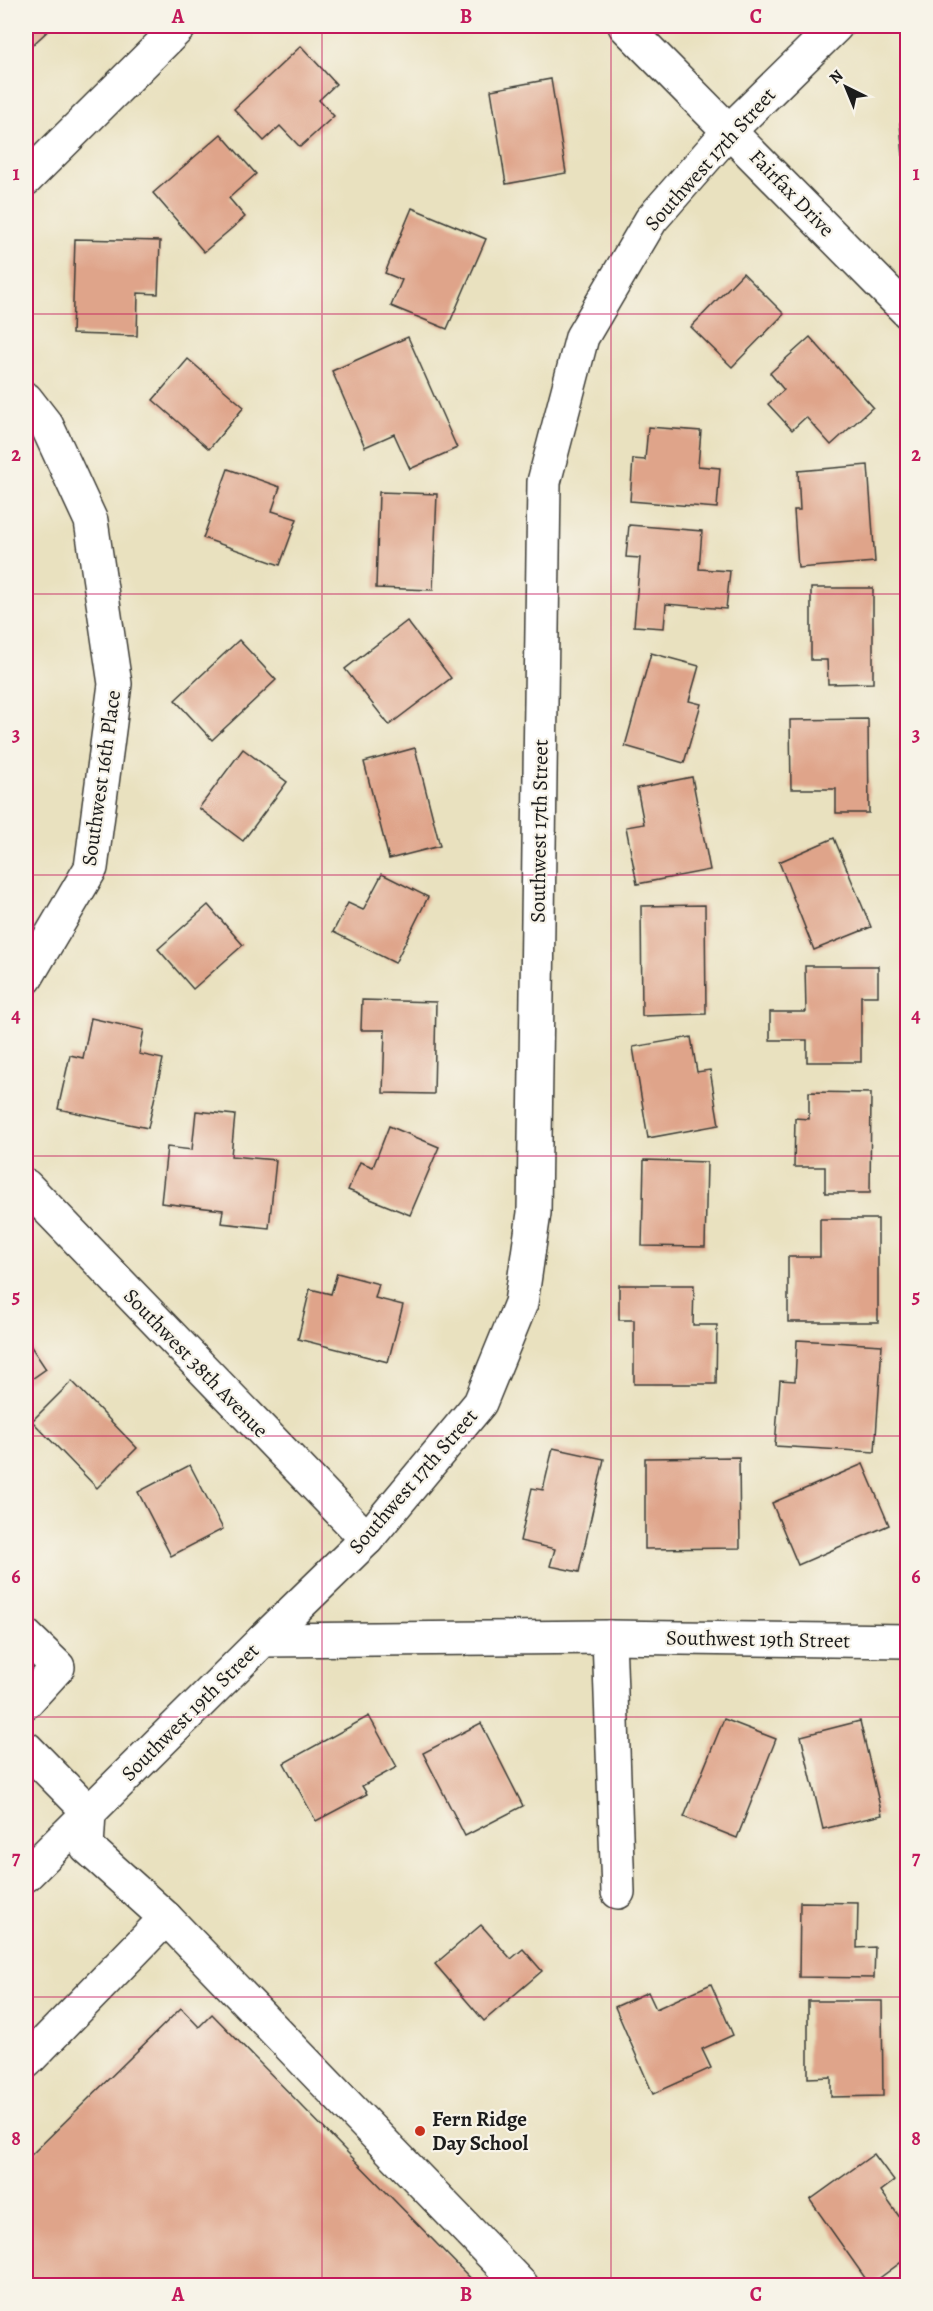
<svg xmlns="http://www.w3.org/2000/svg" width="933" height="2311" font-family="Alegreya,serif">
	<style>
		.building { fill: #dfa48a }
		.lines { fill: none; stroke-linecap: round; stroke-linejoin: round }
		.minor-casing { stroke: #3b3a34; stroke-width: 36 }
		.minor { stroke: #fff; stroke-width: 33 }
		.grid { fill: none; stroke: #c2185b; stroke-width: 1.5; stroke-opacity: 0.55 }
		.poi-dot { fill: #c8321e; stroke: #f7f3e8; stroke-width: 2 }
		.labels { text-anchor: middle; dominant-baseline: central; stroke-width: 4.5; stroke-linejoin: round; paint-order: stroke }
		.street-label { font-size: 21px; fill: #1c1c1c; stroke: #f7f3e8 }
		.poi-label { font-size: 21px; font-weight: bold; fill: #1c1c1c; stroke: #f7f3e8; text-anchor: start }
		.neatline { fill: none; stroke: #c2185b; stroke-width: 2 }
		.grid-label { font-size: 20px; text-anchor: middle; font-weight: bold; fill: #c2185b }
	</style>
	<rect width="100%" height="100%" fill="#f7f3e8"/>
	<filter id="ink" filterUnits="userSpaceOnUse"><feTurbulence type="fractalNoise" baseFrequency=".0167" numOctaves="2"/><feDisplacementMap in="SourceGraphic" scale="12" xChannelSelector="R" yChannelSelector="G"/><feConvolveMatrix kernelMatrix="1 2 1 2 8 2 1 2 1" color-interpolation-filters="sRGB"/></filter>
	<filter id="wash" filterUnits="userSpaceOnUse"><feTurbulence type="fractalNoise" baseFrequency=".008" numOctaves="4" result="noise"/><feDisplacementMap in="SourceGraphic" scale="24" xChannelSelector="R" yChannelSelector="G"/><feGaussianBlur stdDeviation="1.35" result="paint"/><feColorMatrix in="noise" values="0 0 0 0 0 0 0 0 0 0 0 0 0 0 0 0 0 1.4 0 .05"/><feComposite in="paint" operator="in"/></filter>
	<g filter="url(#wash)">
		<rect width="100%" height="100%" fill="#e9e1bf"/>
		<g id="blocks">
			<g class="building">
				<polygon points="26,26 53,26 26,51"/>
				<polygon points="301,46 336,84 319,100 334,116 300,147 280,126 264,141 234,109"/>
				<polygon points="551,79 566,173 506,184 491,90"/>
				<polygon points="900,123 908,123 908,156 903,156"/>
				<polygon points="221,134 256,174 229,198 245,217 204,252 153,193"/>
				<polygon points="412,208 486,239 447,329 391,306 402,280 385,273"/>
				<polygon points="75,239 160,241 158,294 138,293 137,336 72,334"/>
				<polygon points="743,273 784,314 732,367 691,327"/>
				<polygon points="408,337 457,448 410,469 394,434 365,447 332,371"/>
				<polygon points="810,337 873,407 831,445 806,417 792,430 768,404 784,390 770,373"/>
				<polygon points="188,359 244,407 209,449 153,400"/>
				<polygon points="648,427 701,431 698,466 720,468 717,508 630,501 633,459 645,460"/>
				<polygon points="868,465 875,562 798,568 794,510 800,510 798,471"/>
				<polygon points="228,469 280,487 272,511 297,519 280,565 203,538"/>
				<polygon points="379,492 437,494 433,590 376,588"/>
				<polygon points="629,525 702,531 699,569 730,571 726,609 666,604 664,628 634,626 640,558 626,557"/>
				<polygon points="811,588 873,588 873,683 828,684 827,660 811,660"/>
				<polygon points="407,621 451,678 389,725 345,669"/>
				<polygon points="239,640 276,680 212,740 175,700"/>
				<polygon points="651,653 699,666 689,701 701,704 684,763 625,746"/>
				<polygon points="868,719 869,813 836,813 836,789 791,789 790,720"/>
				<polygon points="415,748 440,846 389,859 364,762"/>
				<polygon points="243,749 287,782 243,841 199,808"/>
				<polygon points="692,777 710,870 637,884 626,827 644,824 637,788"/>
				<polygon points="834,838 871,927 814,950 779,862"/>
				<polygon points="382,874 428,897 395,963 333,932 348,903 363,910"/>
				<polygon points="208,905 243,945 193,989 158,949"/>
				<polygon points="705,905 706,1014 642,1016 641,906"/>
				<polygon points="805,966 878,966 878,996 861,996 861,1062 807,1062 807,1040 770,1040 770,1012 806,1012"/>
				<polygon points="362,1000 436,1002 434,1094 383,1093 385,1030 361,1030"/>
				<polygon points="91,1018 144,1030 139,1054 163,1059 148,1128 58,1109 70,1055 83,1058"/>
				<polygon points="691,1037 697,1072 710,1070 719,1125 648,1138 633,1047"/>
				<polygon points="809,1092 871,1093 870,1193 825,1193 825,1167 794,1167 795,1118 809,1119"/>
				<polygon points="196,1111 235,1115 231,1156 276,1160 269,1228 221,1223 223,1210 161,1203 167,1147 192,1150"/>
				<polygon points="389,1126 439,1147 410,1215 348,1190 360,1162 373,1167"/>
				<polygon points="644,1160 707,1162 705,1247 642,1246"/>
				<polygon points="820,1219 878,1219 878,1322 788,1322 788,1257 820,1257"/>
				<polygon points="337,1273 379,1284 375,1298 403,1305 388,1362 298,1339 310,1289 331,1294"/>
				<polygon points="619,1285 694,1285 693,1325 717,1325 716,1384 634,1384 634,1320 619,1320"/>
				<polygon points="26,1339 46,1369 26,1383"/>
				<polygon points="797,1340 882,1345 875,1452 775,1446 780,1380 795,1381"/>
				<polygon points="72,1381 137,1448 97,1488 32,1421"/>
				<polygon points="553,1448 604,1459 579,1572 550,1566 555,1549 520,1541 532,1488 543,1490"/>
				<polygon points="739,1457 740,1548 645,1549 645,1458"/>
				<polygon points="863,1464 889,1525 798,1565 772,1503"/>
				<polygon points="190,1465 223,1529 171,1556 138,1492"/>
				<polygon points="369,1716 397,1767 362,1786 367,1794 316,1821 284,1763"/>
				<polygon points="724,1719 776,1739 737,1838 684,1817"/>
				<polygon points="860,1721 882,1815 823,1829 801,1736"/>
				<polygon points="481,1723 523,1806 465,1836 423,1753"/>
				<polygon points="800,1902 858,1903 857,1948 875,1947 874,1978 799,1977"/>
				<polygon points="481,1925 511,1959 523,1949 542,1971 484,2021 435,1964"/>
				<polygon points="711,1984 733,2035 702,2049 711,2068 653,2094 615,2007 648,1992 656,2009"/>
				<polygon points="808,2001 882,2001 883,2096 831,2097 831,2077 808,2078"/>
				<polygon points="181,2008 199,2027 212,2014 478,2286 26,2286 26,2160"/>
				<polygon points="874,2154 894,2181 881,2191 908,2229 908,2257 870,2285 810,2200"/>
			</g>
		</g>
	</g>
	<g filter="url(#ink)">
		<use href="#blocks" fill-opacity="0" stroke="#3b3a34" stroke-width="1.5"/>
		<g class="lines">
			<defs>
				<g id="minor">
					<polyline points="625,26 908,312"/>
					<polyline points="26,179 180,26"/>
					<polyline points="26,399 47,426 91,521 115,684 91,868 26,978"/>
					<polyline points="26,1186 367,1539"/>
					<polyline points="26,1636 58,1667 26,1702"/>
					<polyline points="609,1637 618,1892"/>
					<polyline points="263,1640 367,1539 480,1403 521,1303 534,1213 544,482 582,337 651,220 730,130 836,26"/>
					<polyline points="26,1748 89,1812 87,1847 166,1918 26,2062"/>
					<polyline points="26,1875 263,1640 609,1637 908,1641"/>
					<polyline points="166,1918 522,2286"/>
				</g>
			</defs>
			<use href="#minor" class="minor-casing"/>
			<use href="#minor" class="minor"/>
		</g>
	</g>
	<path class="grid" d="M322,26V2286M611,26V2286M26,314H908M26,594H908M26,875H908M26,1156H908M26,1436H908M26,1717H908M26,1997H908"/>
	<circle class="poi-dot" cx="420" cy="2131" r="6"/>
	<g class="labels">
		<g class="street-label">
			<text transform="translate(710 159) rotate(-48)">Southwest 17th Street</text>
			<text transform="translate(792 193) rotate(46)">Fairfax Drive</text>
			<text transform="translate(101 778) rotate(-82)">Southwest 16th Place</text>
			<text transform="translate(539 831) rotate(-89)">Southwest 17th Street</text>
			<text transform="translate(196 1363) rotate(46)">Southwest 38th Avenue</text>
			<text transform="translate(413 1481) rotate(-49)">Southwest 17th Street</text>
			<text transform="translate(758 1639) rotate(1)">Southwest 19th Street</text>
			<text transform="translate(190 1712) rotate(-45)">Southwest 19th Street</text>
		</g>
		<g class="poi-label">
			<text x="432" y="2119">Fern Ridge<tspan x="432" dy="24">Day School</tspan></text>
		</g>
	</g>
	<rect width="933" height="2311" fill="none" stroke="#f7f3e8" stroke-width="66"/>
	<g transform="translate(846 87) rotate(317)" stroke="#f7f3e8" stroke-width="4.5" paint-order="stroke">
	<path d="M0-4.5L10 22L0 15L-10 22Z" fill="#1c1c1c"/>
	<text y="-9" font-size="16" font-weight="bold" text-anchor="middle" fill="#1c1c1c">N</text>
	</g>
	<rect x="33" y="33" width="867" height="2245" class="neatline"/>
	<g class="grid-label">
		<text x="178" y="23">A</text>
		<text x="466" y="23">B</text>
		<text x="756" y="23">C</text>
		<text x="16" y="180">1</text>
		<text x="916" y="180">1</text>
		<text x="16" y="461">2</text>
		<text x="916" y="461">2</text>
		<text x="16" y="741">3</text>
		<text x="916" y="741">3</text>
		<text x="16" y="1022">4</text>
		<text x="916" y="1022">4</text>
		<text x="16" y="1303">5</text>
		<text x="916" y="1303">5</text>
		<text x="16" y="1583">6</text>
		<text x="916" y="1583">6</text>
		<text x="16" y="1864">7</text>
		<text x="916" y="1864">7</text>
		<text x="16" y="2145">8</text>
		<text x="916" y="2145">8</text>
		<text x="178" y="2301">A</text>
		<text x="466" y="2301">B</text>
		<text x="756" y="2301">C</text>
	</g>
</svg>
